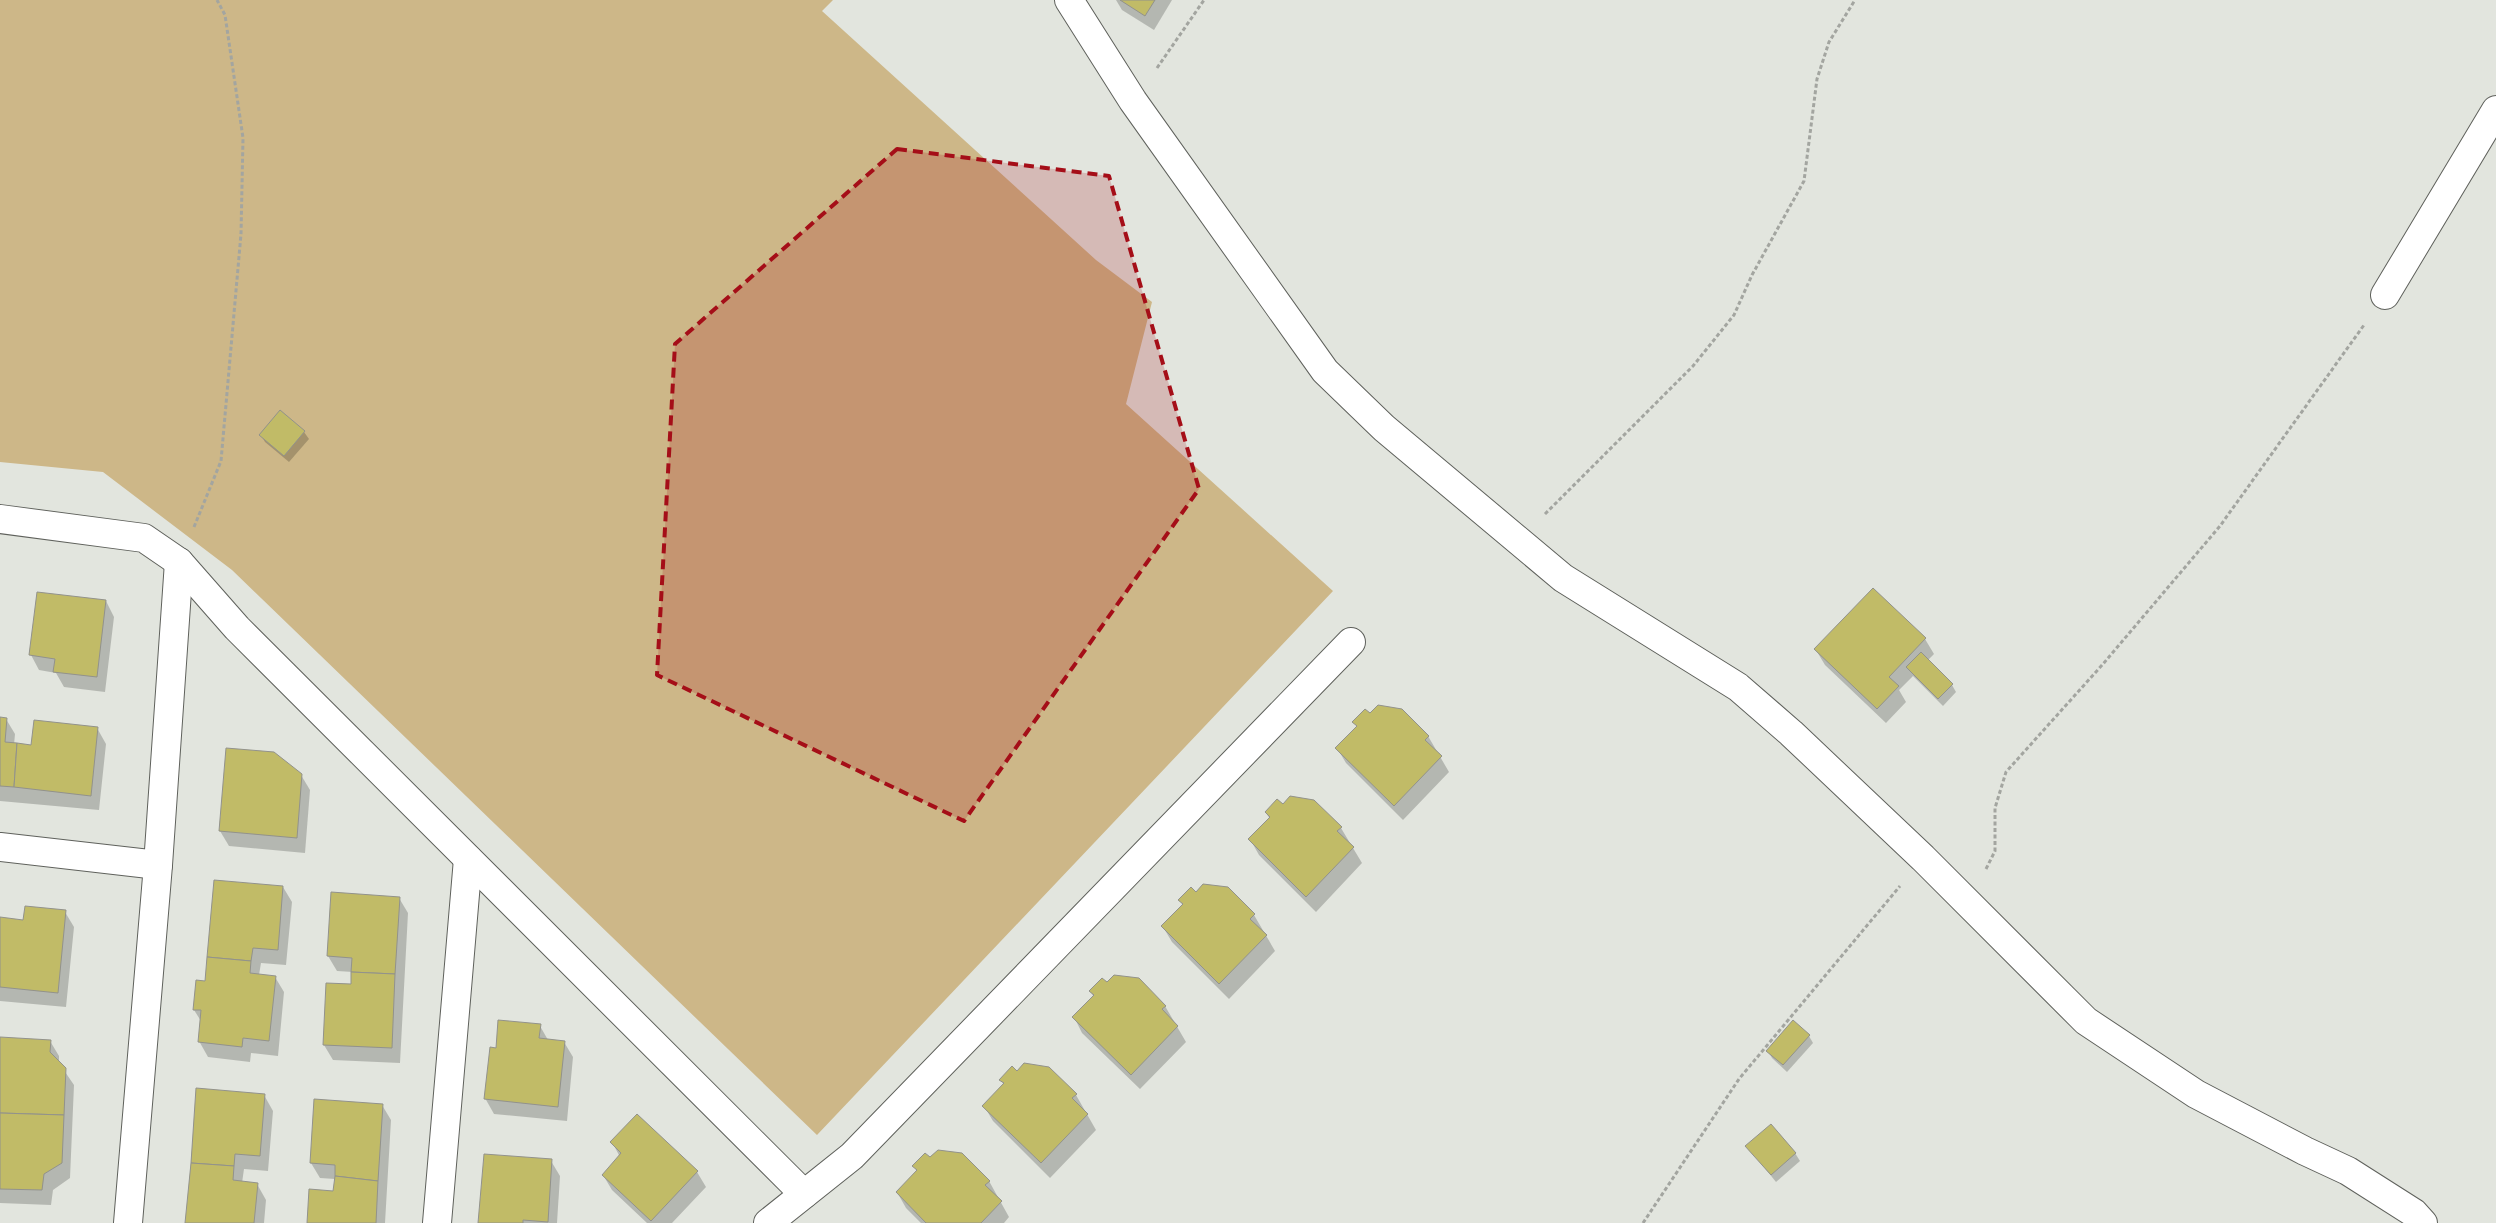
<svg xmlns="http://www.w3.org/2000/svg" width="2496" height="1223" font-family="Barlow,sans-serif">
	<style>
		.green { fill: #cdb788 }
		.shadow { fill: #0003 }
		.building { fill: #c1bb67; stroke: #92928c }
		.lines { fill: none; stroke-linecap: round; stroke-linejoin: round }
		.street-casing { stroke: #5f615c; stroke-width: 30 }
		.path { stroke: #a3a5a0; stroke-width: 3; stroke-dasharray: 4 2.5; stroke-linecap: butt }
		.street { stroke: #fff; stroke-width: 28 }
		.marked { fill: #a50e18; fill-opacity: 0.2; stroke: #a50e18; stroke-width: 4; stroke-dasharray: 10 6; stroke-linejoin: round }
	</style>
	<rect width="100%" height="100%" fill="#e2e5de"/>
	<polygon class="green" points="0,0 833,0 822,11 1096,260 1152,302 1126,404 1333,591 817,1135 232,570 103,472 0,462"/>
	<g class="shadow">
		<polygon points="1116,0 1172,0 1154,30 1122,10"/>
		<polygon points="304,432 309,439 289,462 265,442 261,435"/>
		<polygon points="106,601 114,617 105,692 64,687 56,673 39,670 31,655"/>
		<polygon points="1925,639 1934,654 1927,661 1952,685 1956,692 1943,706 1913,676 1899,690 1906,702 1886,723 1825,665 1816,650"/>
		<polygon points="0,718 6,719 15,734 14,745 32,747 97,728 106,744 99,810 0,801"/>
		<polygon points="1354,722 1428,736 1449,772 1403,820 1346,763 1337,748 1357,727"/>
		<polygon points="301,775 310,790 305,853 229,846 220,831"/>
		<polygon points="1283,805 1341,828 1362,863 1316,912 1259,855 1250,839 1270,819 1266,813"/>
		<polygon points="283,887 292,902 286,965 261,963 259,975 275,977 284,992 278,1056 251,1053 250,1062 208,1057 199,1041 201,1021 194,1010 207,983"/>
		<polygon points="1227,889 1254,915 1275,951 1229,999 1172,942 1163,927 1183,906 1180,900 1196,894"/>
		<polygon points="399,898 408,913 400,1063 333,1060 324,1045 352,985 353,972 337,971 328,956"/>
		<polygon points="65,912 74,927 66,1007 0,1001 0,919 24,921"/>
		<polygon points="1107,984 1165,1006 1186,1042 1140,1089 1082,1033 1074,1017 1094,997 1090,991"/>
		<polygon points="540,1026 548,1040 564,1042 573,1057 567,1121 494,1114 485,1098 497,1049"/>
		<polygon points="1809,1036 1813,1043 1787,1072 1772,1058 1768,1051"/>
		<polygon points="0,1038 50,1041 59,1056 59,1063 74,1085 70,1178 53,1190 51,1205 0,1203"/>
		<polygon points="1017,1072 1076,1095 1096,1130 1050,1178 993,1121 984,1106 1004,1085 1001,1080"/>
		<polygon points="197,1090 264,1095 273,1111 268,1171 244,1169 242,1183 257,1184 266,1200 264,1223 186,1223"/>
		<polygon points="382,1105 391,1120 385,1223 309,1223 334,1192 335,1179 320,1178 311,1163"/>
		<polygon points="612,1142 697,1172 706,1187 672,1223 647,1223 612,1190 603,1175 620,1157"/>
		<polygon points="1747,1146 1795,1153 1800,1161 1776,1182"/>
		<polygon points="930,1159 989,1181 1009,1217 1004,1223 921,1223 906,1208 897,1192 917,1172 914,1166"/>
		<polygon points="551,1161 560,1176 557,1223 479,1223"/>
	</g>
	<g class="building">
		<polygon points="1120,0 1155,0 1145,16"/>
		<polygon points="280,410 305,431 284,456 259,435"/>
		<polygon points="1873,588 1926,638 1889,677 1899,686 1877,709 1814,649"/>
		<polygon points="37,592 106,600 97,677 53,672 55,659 29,655"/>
		<polygon points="1921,652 1953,684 1938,699 1906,667"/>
		<polygon points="1378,705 1402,709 1429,736 1425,740 1442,756 1394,806 1335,748 1357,726 1352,722 1365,709 1370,713"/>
		<polygon points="0,717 7,718 5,742 17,743 14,787 0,786"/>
		<polygon points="34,720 98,727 91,796 14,787 17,743 31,745"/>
		<polygon points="226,748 274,752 302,774 297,838 219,831"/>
		<polygon points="1290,796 1314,800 1342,827 1337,831 1354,847 1306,897 1248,839 1270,817 1265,812 1277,799 1283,804"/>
		<polygon points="214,880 283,886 278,950 253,948 251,961 207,957"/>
		<polygon points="1203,884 1228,887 1255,914 1250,919 1267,935 1219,984 1161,926 1183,904 1178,900 1191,887 1196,892"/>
		<polygon points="331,892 400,897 395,974 351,972 352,958 327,956"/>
		<polygon points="25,906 66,910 58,993 0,987 0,917 23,920"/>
		<polygon points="207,957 251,961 250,973 276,976 269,1041 243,1038 242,1047 198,1042 201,1010 193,1010 196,980 205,981"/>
		<polygon points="351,972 395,974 392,1048 323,1045 326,983 351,984"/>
		<polygon points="1114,975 1139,978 1166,1006 1162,1009 1178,1026 1131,1075 1072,1017 1094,995 1089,991 1102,978 1107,982"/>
		<polygon points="498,1020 541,1024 539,1038 565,1041 558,1107 484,1099 490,1047 496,1048"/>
		<polygon points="1793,1020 1810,1035 1783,1065 1766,1051"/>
		<polygon points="0,1037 51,1040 50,1052 66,1068 64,1115 0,1113"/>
		<polygon points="1024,1063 1049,1067 1077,1094 1072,1098 1088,1114 1041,1163 982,1106 1004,1083 999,1080 1012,1066 1017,1071"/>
		<polygon points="196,1088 265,1094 260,1156 235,1154 234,1166 191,1163"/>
		<polygon points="314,1099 383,1104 378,1181 335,1176 335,1165 310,1163"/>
		<polygon points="0,1113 64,1115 62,1163 44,1174 42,1190 0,1189"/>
		<polygon points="637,1114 698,1171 651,1221 602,1175 621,1153 610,1142"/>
		<polygon points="1771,1124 1796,1153 1771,1175 1745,1146"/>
		<polygon points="938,1150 962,1153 990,1181 985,1185 1002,1201 981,1223 926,1223 896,1192 917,1170 912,1166 925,1153 930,1157"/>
		<polygon points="484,1154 552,1159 548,1222 523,1220 523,1223 478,1223"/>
		<polygon points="191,1163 234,1166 233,1180 258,1183 254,1223 185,1223"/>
		<polygon points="335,1176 378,1181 376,1223 307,1223 309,1189 333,1191"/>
	</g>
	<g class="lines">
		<defs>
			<g id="street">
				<polyline points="1069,0 1133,101 1325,371 1384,428 1563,578 1738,687 1791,733 1923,858 2086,1021 2196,1094 2305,1151 2348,1171 2414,1213 2423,1223"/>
				<polyline points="2385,295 2496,110"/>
				<polyline points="0,519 144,538 179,562 237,628 804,1194"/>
				<polyline points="0,847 158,865"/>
				<polyline points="128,1223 158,865 179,562"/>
				<polyline points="437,1223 468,859"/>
				<polyline points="768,1223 852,1156 1351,642"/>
			</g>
		</defs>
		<use href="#street" class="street-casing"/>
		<g class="path">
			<polyline points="1157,68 1204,0"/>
			<polyline points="1545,514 1693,366 1734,315 1752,275 1804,181 1817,79 1829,42 1855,0"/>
			<polyline points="194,527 221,461 241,234 243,138 225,15 217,0"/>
			<polyline points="1986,869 1995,851 1995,808 2006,772 2103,664 2220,526 2364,325"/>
			<polyline points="1643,1223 1739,1079 1900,886"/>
		</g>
		<use href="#street" class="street"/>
	</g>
	<path class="marked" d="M897,149L1109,176L1199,489L964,821L657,675L675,344Z"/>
</svg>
